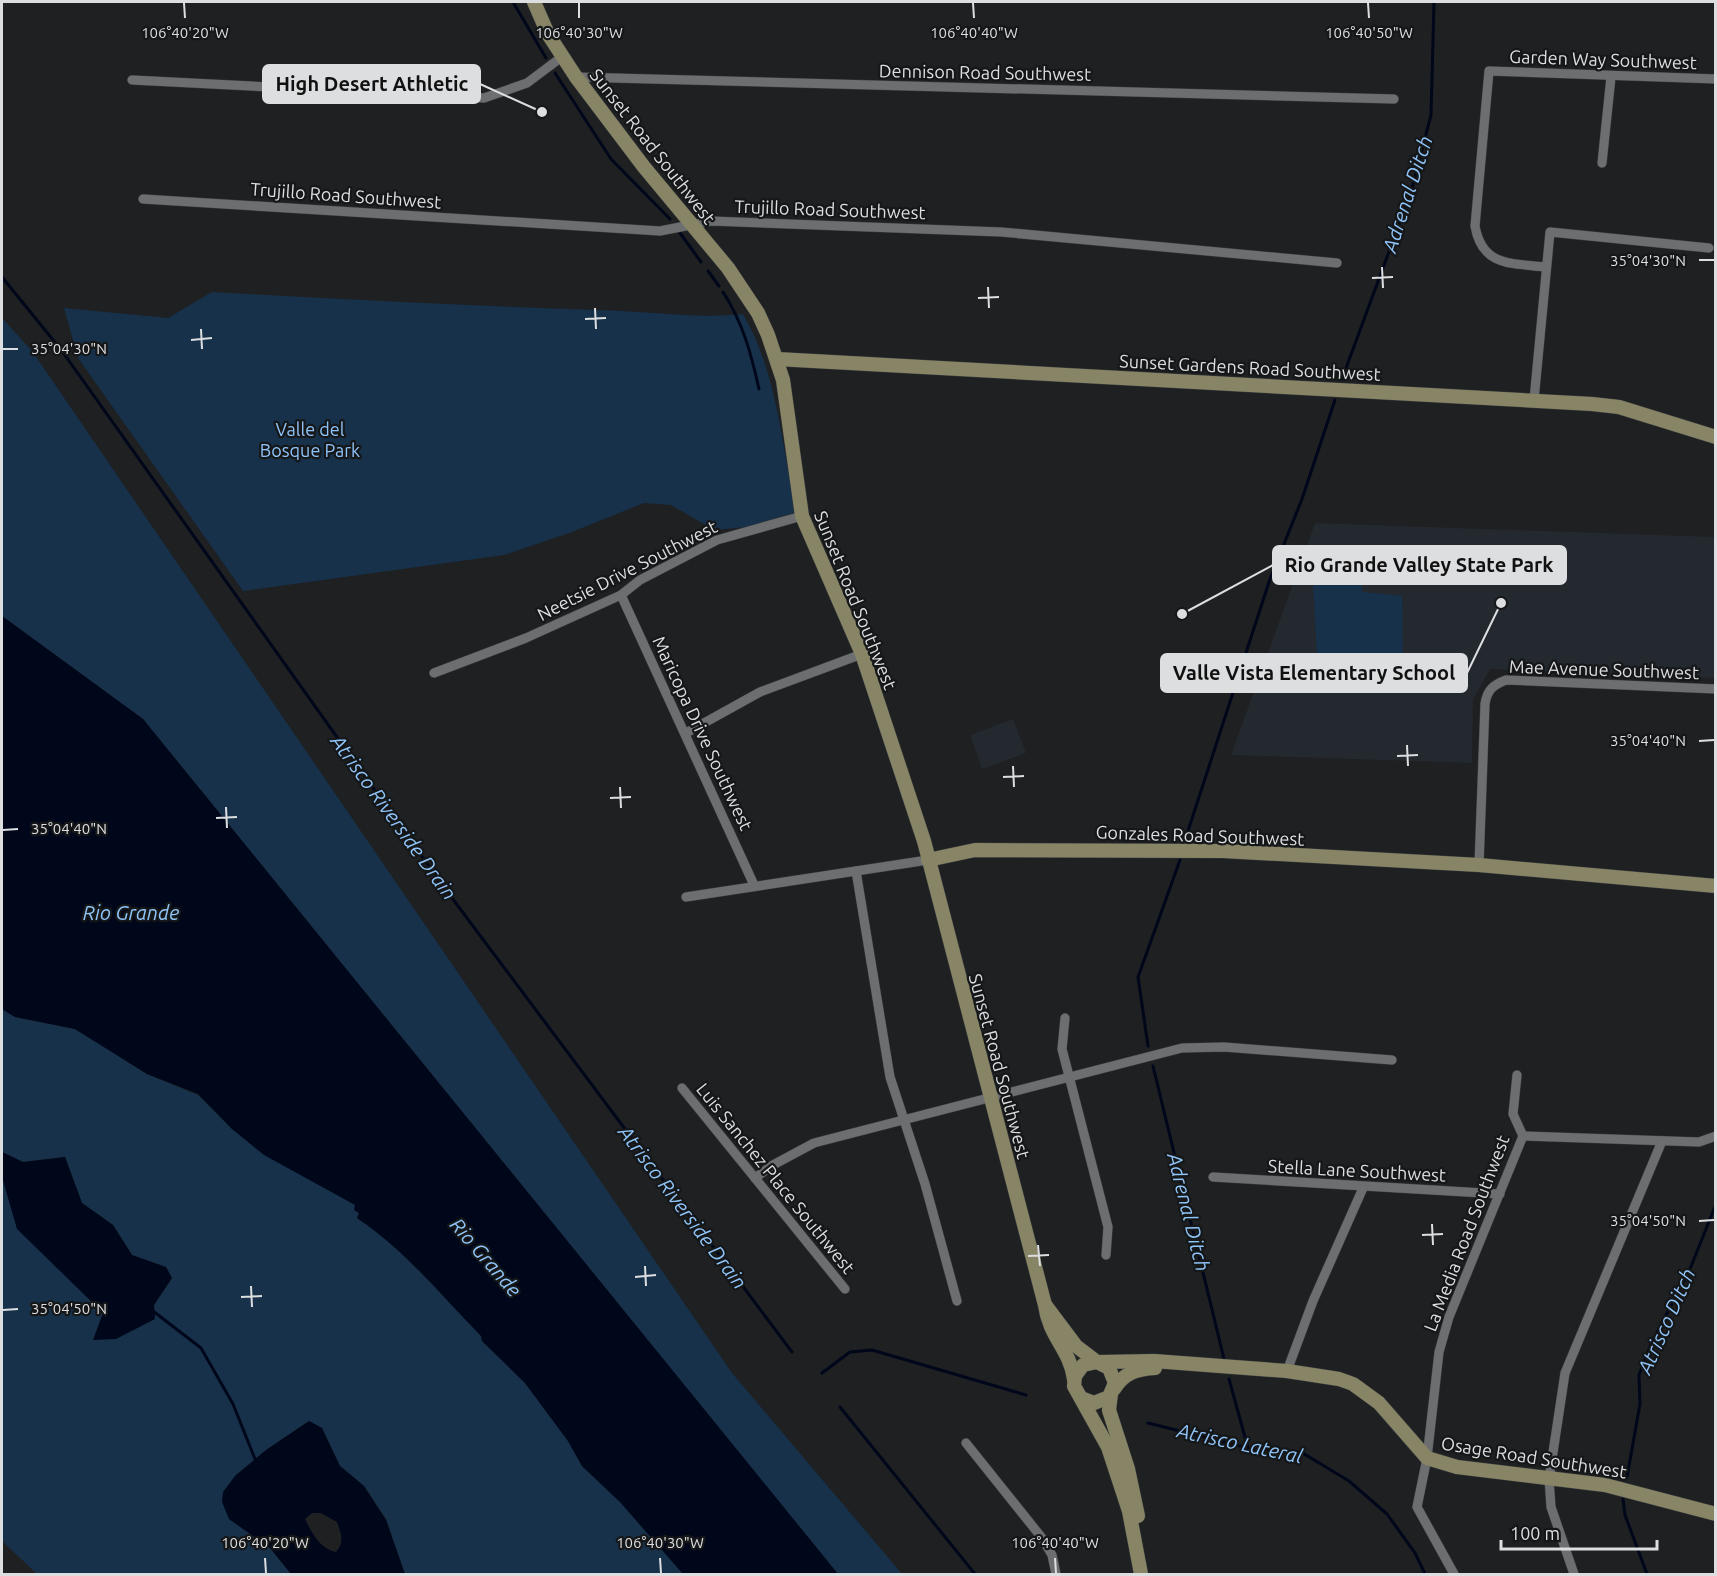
<svg xmlns="http://www.w3.org/2000/svg" width="1717" height="1576" font-family="Ubuntu,sans-serif">
	<style>
		.built { fill: #23292f }
		.green { fill: #17314a }
		.water { fill: #00071b; fill-rule: evenodd }
		.lines { fill: none; stroke-linecap: round; stroke-linejoin: round }
		.stream { stroke: #00071b; stroke-width: 3 }
		.street-casing { stroke: #3b3d3e; stroke-width: 10 }
		.secondary-casing { stroke: #3b3d3e; stroke-width: 15 }
		.street { stroke: #6c6e70; stroke-width: 9 }
		.secondary { stroke: #888566; stroke-width: 14 }
		.ticks { fill: none; stroke: #dddee0; stroke-width: 2 }
		.labels { text-anchor: middle; dominant-baseline: central; stroke-width: 4.5; stroke-linejoin: round; paint-order: stroke }
		.street-label { font-size: 18px; fill: #dddee0; stroke: #151718 }
		.park-label { font-size: 18px; fill: #8fc4fa; stroke: #151718 }
		.water-label { font-size: 20px; font-style: italic; fill: #90c5fa; stroke: #151718 }
		.ticks-label { font-size: 15px; text-anchor: middle; fill: #dddee0; stroke: #151718; stroke-width: 4.5; stroke-linejoin: round; paint-order: stroke }
		.leader { fill: none; stroke: #dddee0; stroke-width: 2 }
		.callout-dot { fill: #dddee0; stroke: #151718; stroke-width: 2 }
		.callout { fill: #dddee0; stroke: #dddee0; stroke-width: 2 }
		.callout-label { font-size: 20px; text-anchor: middle; font-weight: bold; fill: #111 }
	</style>
	<rect width="100%" height="100%" fill="#1e2022"/>
	<g class="built">
		<polygon points="1315,523 1715,537 1715,678 1490,669 1473,700 1472,763 1231,755"/>
		<polygon points="1013,719 1026,753 982,769 970,735"/>
	</g>
	<g class="green">
		<path d="M212,292C341,299 469,306 598,310C646,311 695,319 743,314C778,374 781,446 797,512L746,527L714,530L671,505L644,503L572,532L504,555L243,591L78,358L64,308L168,318Z"/>
		<polygon points="2,318 32,351 732,1373 902,1574 838,1574 143,719 2,616"/>
		<polygon points="1311,546 1363,550 1362,592 1402,596 1403,656 1317,655"/>
		<path d="M2,1009L15,1017L75,1029L147,1074L198,1095L232,1129L356,1205L359,1213L357,1218C405,1250 441,1295 481,1336L482,1341L525,1383L568,1441L582,1466L620,1502L683,1574H405L386,1519L364,1486L340,1466L322,1428L309,1421L266,1450L235,1476L229,1519L270,1548L291,1574H37L2,1541V1177L77,1286L103,1313L94,1340L153,1311L154,1305L172,1278L166,1267L132,1255L113,1225L82,1203L65,1157L23,1162L2,1152Z"/>
	</g>
	<g class="water">
		<path d="M2,616L143,719L838,1574H683L620,1502L582,1466L568,1441L525,1383L482,1341L481,1336C441,1295 405,1250 357,1218L359,1213L354,1210L355,1205L264,1155L232,1129L198,1094L147,1074L75,1029L15,1017L2,1009Z"/>
		<polygon points="2,1152 23,1162 65,1157 82,1203 113,1225 132,1255 166,1267 172,1278 154,1305 155,1319 116,1339 93,1340 103,1313 17,1229 2,1177"/>
		<path d="M309,1421L322,1428L340,1466L364,1486L386,1520L405,1574H291L270,1548L229,1519L222,1502L223,1492L235,1476L266,1450ZM312,1513H321L337,1522C341,1533 345,1542 336,1552C320,1549 312,1533 305,1519Z"/>
	</g>
	<g class="lines">
		<g class="stream">
			<polyline points="513,2 546,58"/>
			<polyline points="555,73 611,159 670,219"/>
			<polyline points="680,233 701,262"/>
			<polyline points="708,271 719,286"/>
			<polyline points="2,277 62,351 443,886 792,1352"/>
			<path d="M723,292C743,323 751,353 759,389"/>
			<polyline points="1342,379 1411,192 1431,115 1434,2"/>
			<polyline points="1187,834 1270,579 1302,499 1335,400"/>
			<polyline points="1148,1046 1138,977 1180,860"/>
			<polyline points="1153,1066 1224,1359"/>
			<polyline points="153,1311 201,1348 233,1404 255,1459"/>
			<polyline points="822,1373 850,1352 872,1350 1026,1395"/>
			<polyline points="1229,1379 1248,1448"/>
			<polyline points="840,1407 975,1574"/>
			<polyline points="1148,1423 1248,1448 1301,1452 1349,1481 1387,1514 1415,1553 1425,1574"/>
			<polyline points="1627,1477 1640,1404 1639,1375 1651,1344 1690,1269 1716,1204"/>
			<polyline points="1623,1499 1625,1515 1647,1574"/>
		</g>
		<defs>
			<g id="street">
				<polyline points="576,77 1394,99"/>
				<polyline points="132,80 484,98 527,83 563,56"/>
				<polyline points="1602,163 1611,77"/>
				<polyline points="143,199 660,231 711,221 1001,232 1337,263"/>
				<path d="M1546,267C1512,263 1482,267 1475,226L1489,71L1716,79"/>
				<polyline points="1534,400 1550,232 1709,248"/>
				<polyline points="621,595 754,885"/>
				<polyline points="434,673 526,638 621,595 640,580 717,540 802,516"/>
				<polyline points="686,733 760,692 862,654"/>
				<path d="M1479,865L1485,704C1487,690 1493,685 1506,680L1716,689"/>
				<polyline points="856,871 890,1077 925,1184 957,1301"/>
				<polyline points="686,897 928,860"/>
				<polyline points="1065,1018 1062,1049 1108,1227 1106,1255"/>
				<polyline points="682,1088 845,1289"/>
				<polyline points="1523,1136 1699,1142 1716,1136"/>
				<polyline points="1213,1177 1500,1194"/>
				<polyline points="755,1178 773,1165 814,1143 1182,1048 1224,1047 1392,1060"/>
				<polyline points="1287,1371 1313,1301 1363,1188"/>
				<polyline points="966,1443 1042,1538 1052,1555 1056,1574"/>
				<polyline points="1454,1574 1417,1507 1427,1458 1439,1352 1449,1317 1523,1136 1513,1114 1517,1075"/>
				<polyline points="1574,1574 1551,1507 1549,1479 1565,1373 1662,1141"/>
			</g>
			<g id="secondary">
				<path d="M534,2L548,34L576,77L644,167L728,268L758,313L768,335L783,380L802,516L862,654L924,841L1045,1305C1049,1337 1070,1349 1074,1379"/>
				<polyline points="777,359 1592,404 1619,407 1716,437"/>
				<polyline points="928,860 975,850 1223,851 1479,865 1716,886"/>
				<polyline points="1046,1306 1076,1346 1097,1362"/>
				<polyline points="1100,1362 1154,1361 1287,1371 1339,1379 1353,1384 1379,1403 1427,1458 1457,1467 1605,1485 1716,1514"/>
				<path d="M1114,1389C1124,1373 1136,1369 1155,1368"/>
				<polyline points="1111,1394 1109,1410 1128,1469 1138,1516"/>
				<polyline points="1081,1398 1094,1403 1109,1397 1115,1383 1109,1368 1097,1362 1083,1365 1075,1376 1074,1386 1108,1447 1129,1511 1141,1574"/>
			</g>
		</defs>
		<use href="#street" class="street-casing"/>
		<use href="#secondary" class="secondary-casing"/>
		<use href="#street" class="street"/>
		<use href="#secondary" class="secondary"/>
	</g>
	<path class="ticks" d="M184,3L185,18M579,3V18M973,3L974,18M1368,3L1369,18M1699,260H1714M1382,267L1383,288M1372,278L1393,277M988,287L989,308M978,298L999,297M595,308L596,329M585,319L606,318M201,329L202,349M191,340L212,338M3,349H18M1699,741L1714,740M1407,745L1408,766M1397,756L1418,755M1013,766L1014,787M1003,777L1024,776M620,787L621,808M610,798L631,797M226,807L227,828M216,818L237,817M3,830L18,829M1699,1221L1714,1220M1432,1224L1433,1245M1422,1235L1443,1234M1038,1245L1040,1266M1028,1256L1049,1255M645,1266L646,1286M635,1277L656,1275M251,1286L252,1307M241,1297L262,1296M3,1310L18,1309M265,1558L266,1573M660,1558L661,1573M1055,1558L1056,1573"/>
	<g class="labels">
		<g class="street-label">
			<text transform="translate(1603 59) rotate(2)">Garden Way Southwest</text>
			<text transform="translate(985 72) rotate(1)">Dennison Road Southwest</text>
			<text transform="translate(653 146) rotate(52)">Sunset Road Southwest</text>
			<text transform="translate(346 195) rotate(4)">Trujillo Road Southwest</text>
			<text transform="translate(830 209) rotate(2)">Trujillo Road Southwest</text>
			<text transform="translate(1250 367) rotate(3)">Sunset Gardens Road Southwest</text>
			<text transform="translate(627 570) rotate(-27)">Neetsie Drive Southwest</text>
			<text transform="translate(856 600) rotate(68)">Sunset Road Southwest</text>
			<text transform="translate(1604 669) rotate(2)">Mae Avenue Southwest</text>
			<text transform="translate(703 733) rotate(65)">Maricopa Drive Southwest</text>
			<text transform="translate(1200 835) rotate(2)">Gonzales Road Southwest</text>
			<text transform="translate(1000 1066) rotate(75)">Sunset Road Southwest</text>
			<text transform="translate(1357 1170) rotate(3)">Stella Lane Southwest</text>
			<text transform="translate(776 1178) rotate(51)">Luis Sanchez Place Southwest</text>
			<text transform="translate(1466 1233) rotate(-69)">La Media Road Southwest</text>
			<text transform="translate(1534 1457) rotate(9)">Osage Road Southwest</text>
		</g>
		<g class="park-label">
			<text x="310" y="429">Valle del<tspan x="310" dy="21">Bosque Park</tspan></text>
		</g>
		<g class="water-label">
			<text transform="translate(1407 194) rotate(-72)">Adrenal Ditch</text>
			<text transform="translate(394 817) rotate(54)">Atrisco Riverside Drain</text>
			<text x="131" y="912">Rio Grande</text>
			<text transform="translate(683 1207) rotate(53)">Atrisco Riverside Drain</text>
			<text transform="translate(1189 1212) rotate(76)">Adrenal Ditch</text>
			<text transform="translate(486 1257) rotate(49)">Rio Grande</text>
			<text transform="translate(1666 1321) rotate(-66)">Atrisco Ditch</text>
			<text transform="translate(1240 1443) rotate(12)">Atrisco Lateral</text>
		</g>
	</g>
	<g class="ticks-label">
		<text x="185" y="38">106°40'20"W</text>
		<text x="579" y="38">106°40'30"W</text>
		<text x="974" y="38">106°40'40"W</text>
		<text x="1369" y="38">106°40'50"W</text>
		<text x="1648" y="266">35°04'30"N</text>
		<text x="69" y="354">35°04'30"N</text>
		<text x="1648" y="746">35°04'40"N</text>
		<text x="69" y="834">35°04'40"N</text>
		<text x="1648" y="1226">35°04'50"N</text>
		<text x="69" y="1314">35°04'50"N</text>
		<text x="265" y="1548">106°40'20"W</text>
		<text x="660" y="1548">106°40'30"W</text>
		<text x="1055" y="1548">106°40'40"W</text>
	</g>
	<path class="leader" d="M542 112L480 84M1182 614L1273 565M1501 603L1467 673"/>
	<g class="callout-dot">
		<circle cx="542" cy="112" r="6"/>
		<circle cx="1182" cy="614" r="6"/>
		<circle cx="1501" cy="603" r="6"/>
	</g>
	<g class="callout">
		<rect x="263" y="65" width="217" height="38" rx="6"/>
		<rect x="1273" y="546" width="293" height="38" rx="6"/>
		<rect x="1161" y="654" width="306" height="38" rx="6"/>
	</g>
	<g class="callout-label">
		<text x="372" y="91">High Desert Athletic</text>
		<text x="1419" y="572">Rio Grande Valley State Park</text>
		<text x="1314" y="680">Valle Vista Elementary School</text>
	</g>
	<rect width="1717" height="1576" fill="none" stroke="#dddee0" stroke-width="6"/>
	<path d="M1501 1540v9h156v-9" fill="none" stroke="#dddee0" stroke-width="3"/>
	<text x="1510" y="1540" font-size="18" fill="#dddee0" stroke="#151718" stroke-width="4.5" paint-order="stroke">100 m</text>
</svg>
